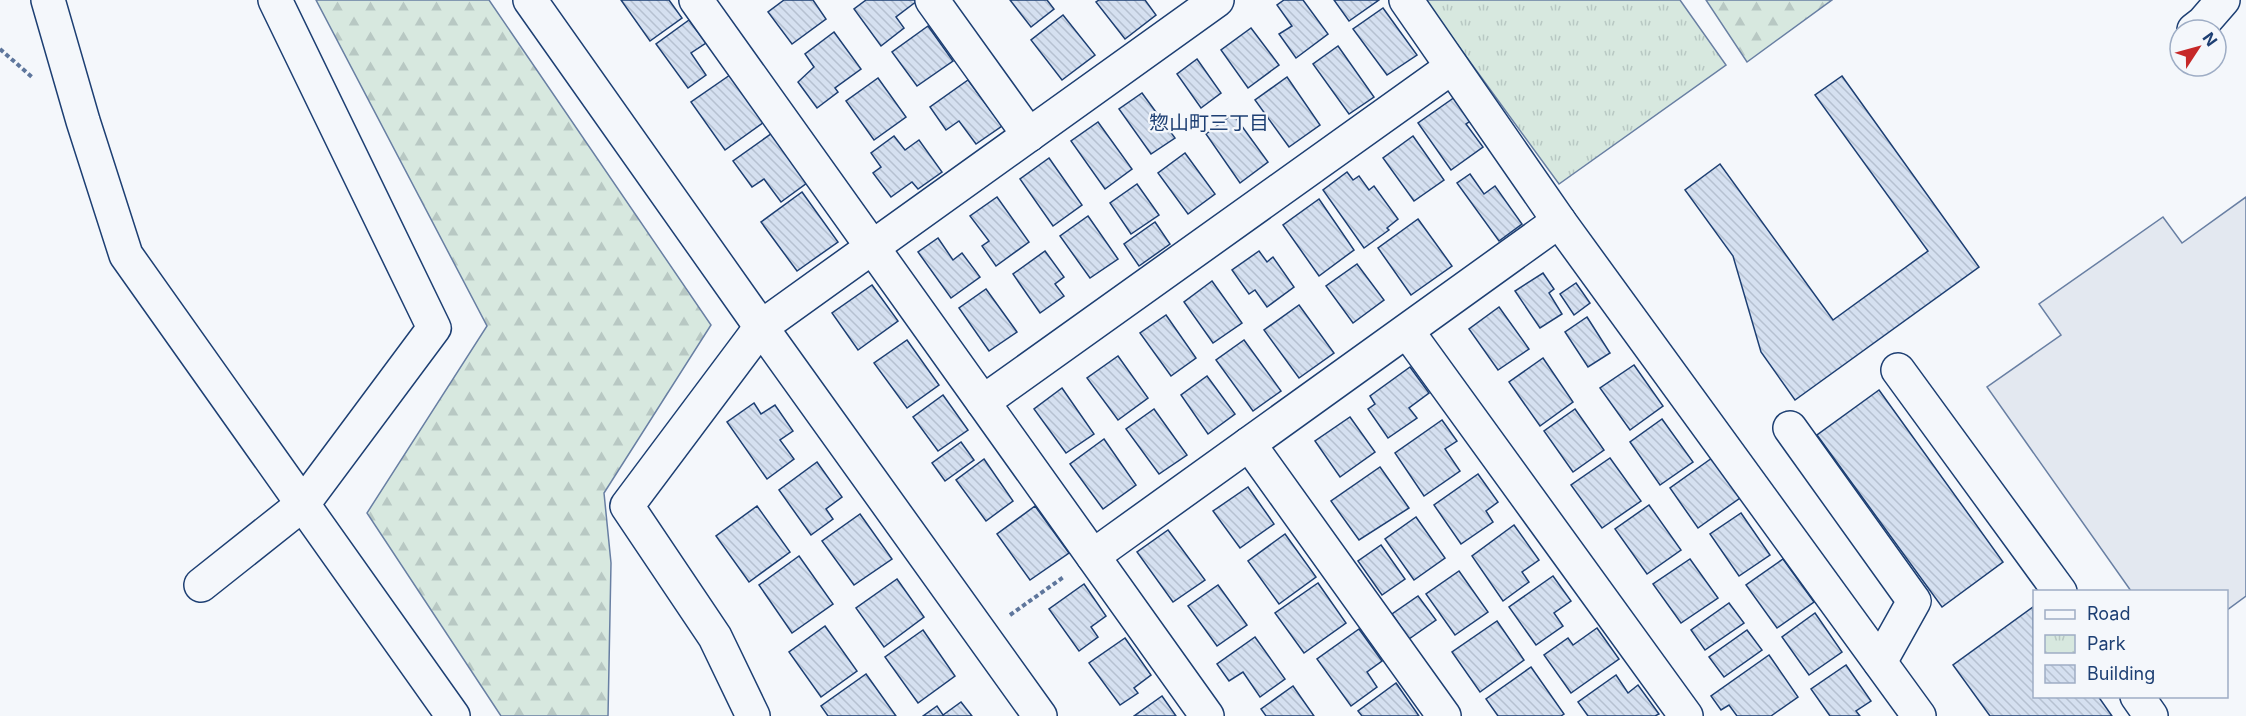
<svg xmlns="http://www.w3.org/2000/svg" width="2246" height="716" font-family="Inter,'Noto Sans JP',sans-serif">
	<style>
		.forest { fill: url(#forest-firs); stroke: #687fa3; stroke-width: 1.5 }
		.park { fill: url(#park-tufts); stroke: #687fa3; stroke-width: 1.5 }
		.parking { fill: #e3e8f0; stroke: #687fa3; stroke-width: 1.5 }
		.building { fill: url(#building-back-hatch); stroke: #1d3f73; stroke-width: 1.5 }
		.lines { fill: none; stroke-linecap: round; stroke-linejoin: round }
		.minor-casing { stroke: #1d3f73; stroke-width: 36 }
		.path { stroke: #5e769c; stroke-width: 4; stroke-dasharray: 4.5 3; stroke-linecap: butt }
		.minor { stroke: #f4f7fb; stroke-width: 33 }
		.labels { text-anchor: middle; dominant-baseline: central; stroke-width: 4.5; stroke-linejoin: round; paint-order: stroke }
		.neighbourhood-label { font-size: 20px; fill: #1d3f73; stroke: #f4f7fb }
	</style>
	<defs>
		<pattern id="forest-firs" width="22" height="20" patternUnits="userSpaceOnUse" patternTransform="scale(1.5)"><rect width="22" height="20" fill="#d7e8df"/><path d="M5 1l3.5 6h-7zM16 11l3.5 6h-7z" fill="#b8c8c3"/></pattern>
		<pattern id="park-tufts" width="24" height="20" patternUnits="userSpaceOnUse" patternTransform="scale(1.5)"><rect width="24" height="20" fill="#d7e8df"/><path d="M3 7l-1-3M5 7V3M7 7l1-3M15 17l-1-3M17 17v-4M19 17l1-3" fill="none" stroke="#b8c8c3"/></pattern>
		<pattern id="building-back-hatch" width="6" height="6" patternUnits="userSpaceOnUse" patternTransform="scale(1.5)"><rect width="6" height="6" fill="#d5e0f0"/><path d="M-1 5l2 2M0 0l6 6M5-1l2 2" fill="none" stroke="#b6c1d1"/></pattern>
	</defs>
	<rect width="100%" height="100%" fill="#f4f7fb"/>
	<g class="forest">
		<polygon points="316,0 489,0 711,325 604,493 611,563 608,716 501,716 367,513 487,326"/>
		<polygon points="1706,0 1832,0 1747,62"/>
	</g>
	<polygon class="park" points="1425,0 1680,0 1726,65 1559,184"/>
	<polygon class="parking" points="2246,197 2246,596 2227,610 2226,592 2131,591 1987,387 2061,335 2039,304 2163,217 2182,243"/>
	<g class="building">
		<polygon points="621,0 669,0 682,18 650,41"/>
		<polygon points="784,0 813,0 826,19 792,44 768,12"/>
		<polygon points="866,0 916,0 917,1 896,17 904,28 881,46 854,9"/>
		<polygon points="1010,0 1047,0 1054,9 1031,27"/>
		<polygon points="1099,0 1145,0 1156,15 1125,39 1096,2"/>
		<polygon points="1284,0 1303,0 1328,34 1296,58 1279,34 1292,26 1277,5"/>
		<polygon points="1334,0 1379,0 1349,21"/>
		<polygon points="1383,8 1417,55 1387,75 1353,29"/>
		<polygon points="1063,15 1095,55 1062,80 1031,40"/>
		<polygon points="689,20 706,43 691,53 706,75 688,88 656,44"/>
		<polygon points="928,26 953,61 917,86 892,52"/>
		<polygon points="1251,28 1279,65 1248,88 1221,50"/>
		<polygon points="834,32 861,69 835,88 838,92 817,108 798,82 814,67 805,54"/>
		<polygon points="1338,46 1374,97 1349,114 1313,64"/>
		<polygon points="1197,59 1221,93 1201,108 1177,74"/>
		<polygon points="730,75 764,122 725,150 691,102"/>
		<polygon points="1842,76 1979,267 1795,400 1761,352 1733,256 1685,190 1720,164 1833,320 1928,251 1815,95"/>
		<polygon points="1287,77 1320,125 1289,147 1255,100"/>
		<polygon points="878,78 906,117 874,140 846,101"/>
		<polygon points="968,80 1002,126 976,144 959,121 946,130 930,107"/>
		<polygon points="1142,93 1175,138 1151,154 1119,109"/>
		<polygon points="1455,97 1472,120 1466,124 1483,147 1451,170 1418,123"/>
		<polygon points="1233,114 1268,162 1240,183 1206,134"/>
		<polygon points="1098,122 1132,169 1105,189 1071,141"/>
		<polygon points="775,131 811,180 781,202 764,179 752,187 733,161"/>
		<polygon points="894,136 905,150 919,140 942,172 918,189 912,182 891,197 873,173 881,167 871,153"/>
		<polygon points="1413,136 1444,180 1414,201 1383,158"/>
		<polygon points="1185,153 1215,194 1188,214 1158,173"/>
		<polygon points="1049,158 1082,205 1053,226 1020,179"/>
		<polygon points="1347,172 1353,180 1359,176 1369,190 1374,186 1398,219 1387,228 1389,230 1364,248 1323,190"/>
		<polygon points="1470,174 1484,194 1495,186 1522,224 1499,241 1457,183"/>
		<polygon points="1137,184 1159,215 1131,234 1110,203"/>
		<polygon points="802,192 838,242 797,271 761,222"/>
		<polygon points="997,197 1029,242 996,266 982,246 989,241 970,216"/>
		<polygon points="1319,199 1354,250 1319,276 1283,225"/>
		<polygon points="1088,216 1118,259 1090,278 1060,236"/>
		<polygon points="1418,219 1452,266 1411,295 1378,248"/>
		<polygon points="1155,222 1170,244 1139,266 1124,244"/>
		<polygon points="938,238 953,260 962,253 980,277 951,298 918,252"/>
		<polygon points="1045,251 1064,277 1055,284 1064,296 1040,313 1013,274"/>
		<polygon points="1259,251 1267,262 1273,257 1294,287 1267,307 1255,290 1249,294 1232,270"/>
		<polygon points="1357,264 1384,300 1353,323 1326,286"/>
		<polygon points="1543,273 1554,289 1549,293 1562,314 1540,328 1515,291"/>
		<polygon points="1212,281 1242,323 1213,343 1184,302"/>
		<polygon points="1576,283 1590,303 1574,315 1560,294"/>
		<polygon points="872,285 898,321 858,350 832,313"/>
		<polygon points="986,289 1017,332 989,351 959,308"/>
		<polygon points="1299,305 1334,353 1299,378 1264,330"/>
		<polygon points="1499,307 1529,349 1498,370 1469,329"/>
		<polygon points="1166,315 1196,358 1171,376 1140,333"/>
		<polygon points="1587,317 1610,353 1588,367 1565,332"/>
		<polygon points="907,340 939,385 907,408 874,363"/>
		<polygon points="1244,340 1281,391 1253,411 1216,360"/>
		<polygon points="1118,356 1148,398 1118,420 1087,378"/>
		<polygon points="1543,358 1573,402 1540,426 1509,382"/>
		<polygon points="1634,365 1663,406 1630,430 1600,388"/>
		<polygon points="1410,367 1429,393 1409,408 1417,418 1388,438 1368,409 1375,404 1370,396"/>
		<polygon points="1207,376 1235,414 1208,434 1181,395"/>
		<polygon points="1062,388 1094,434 1066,453 1034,409"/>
		<polygon points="1879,390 2003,562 1942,607 1817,435"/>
		<polygon points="943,395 968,430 938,451 913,417"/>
		<polygon points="754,403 761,414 775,405 793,431 780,440 794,459 767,479 727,422"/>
		<polygon points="1154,409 1187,455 1159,474 1126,429"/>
		<polygon points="1575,409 1604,450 1573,472 1544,431"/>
		<polygon points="1350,417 1375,452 1340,477 1315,441"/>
		<polygon points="1662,419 1693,462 1660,485 1630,442"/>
		<polygon points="1442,420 1457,441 1445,449 1460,471 1424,496 1395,453"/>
		<polygon points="1104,439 1136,485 1103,509 1070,464"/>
		<polygon points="961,442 974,460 945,481 932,463"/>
		<polygon points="1610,458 1641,501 1602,528 1571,485"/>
		<polygon points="1712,458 1740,498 1698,528 1670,488"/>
		<polygon points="984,459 1013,501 986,521 956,480"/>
		<polygon points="817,462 842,497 826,509 833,519 811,535 779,490"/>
		<polygon points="1380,467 1409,508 1359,540 1331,501"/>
		<polygon points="1478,474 1498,502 1486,511 1493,522 1461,544 1434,505"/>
		<polygon points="1248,487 1274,524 1240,548 1213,511"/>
		<polygon points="1649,505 1681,550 1647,574 1615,529"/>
		<polygon points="757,506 790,552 749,582 716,536"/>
		<polygon points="1035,506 1069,553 1030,580 997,534"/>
		<polygon points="1741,513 1770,555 1739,576 1710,534"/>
		<polygon points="860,514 892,559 854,585 822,541"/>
		<polygon points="1416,517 1445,558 1414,580 1385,539"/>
		<polygon points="1514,525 1539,560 1522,572 1529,582 1503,601 1472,556"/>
		<polygon points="1168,530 1205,580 1173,602 1137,552"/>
		<polygon points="1285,534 1316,577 1279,604 1248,561"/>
		<polygon points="1381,545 1405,579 1382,595 1358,561"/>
		<polygon points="799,556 833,604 792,633 759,585"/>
		<polygon points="1690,559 1718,598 1681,623 1653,584"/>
		<polygon points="1783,559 1814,602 1777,628 1746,585"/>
		<polygon points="1459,571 1488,612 1455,635 1426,594"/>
		<polygon points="1553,576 1571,601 1554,613 1563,626 1536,645 1509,607"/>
		<polygon points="897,579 924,617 884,647 856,608"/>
		<polygon points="1318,583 1346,623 1304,653 1275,613"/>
		<polygon points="1084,584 1106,616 1091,627 1098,637 1079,651 1049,609"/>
		<polygon points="1218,585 1247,625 1217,646 1188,606"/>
		<polygon points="1418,596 1436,620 1409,639 1392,614"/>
		<polygon points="1729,603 1744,623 1705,650 1691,630"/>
		<polygon points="2033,607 2034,696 2098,696 2112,716 1990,716 1953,665"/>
		<polygon points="1815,613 1842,652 1809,675 1782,637"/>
		<polygon points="1497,621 1524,660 1480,692 1452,652"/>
		<polygon points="825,626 857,671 821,697 789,652"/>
		<polygon points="1597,628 1619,659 1571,693 1544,655 1568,638 1573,645"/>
		<polygon points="1359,629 1382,661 1367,672 1377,687 1351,706 1317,659"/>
		<polygon points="923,630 955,676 918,703 885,657"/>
		<polygon points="1747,630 1762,650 1724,677 1709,657"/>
		<polygon points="1255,637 1285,679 1260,697 1243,672 1229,681 1217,664"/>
		<polygon points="1125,638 1151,675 1134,688 1138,693 1120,705 1089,663"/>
		<polygon points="1769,655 1798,697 1771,716 1737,716 1729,705 1721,710 1711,696"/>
		<polygon points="1846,665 1871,701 1856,711 1860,716 1830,716 1811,689"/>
		<polygon points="1531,667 1564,714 1561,716 1498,716 1486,699"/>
		<polygon points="866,674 896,716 828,716 821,706"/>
		<polygon points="1616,675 1628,693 1638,685 1659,714 1655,716 1588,716 1578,702"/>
		<polygon points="1396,683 1419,716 1362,716 1358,711"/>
		<polygon points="1293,686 1314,716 1266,716 1261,709"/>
		<polygon points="1162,696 1176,716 1134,716"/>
		<polygon points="961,702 972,716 923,716 937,706 943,715"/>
	</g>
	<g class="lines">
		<defs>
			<g id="minor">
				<polyline points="48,0 83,121 126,255 453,716"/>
				<polyline points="530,0 761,327 1040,716"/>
				<polyline points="696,0 1207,716"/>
				<polyline points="932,0 1029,135"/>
				<polyline points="1406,0 1559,221 1919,716"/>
				<polyline points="2194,30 2203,23 2223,0"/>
				<polyline points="1407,331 1686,716"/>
				<polyline points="1898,370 2060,592"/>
				<polyline points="983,402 1452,67"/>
				<polyline points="1790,428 1914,601 1880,662"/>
				<polyline points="1249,444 1444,716"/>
				<polyline points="1093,556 1559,221"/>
				<polyline points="201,585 303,504 434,328 275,0"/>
				<polyline points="2137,696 2151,716"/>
				<polyline points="753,716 715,637 627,506 761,327 1217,0"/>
			</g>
		</defs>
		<use href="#minor" class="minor-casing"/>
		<g class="path">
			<polyline points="0,49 33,78"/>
			<polyline points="1010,615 1065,576"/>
		</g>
		<use href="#minor" class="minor"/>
	</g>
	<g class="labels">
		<g class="neighbourhood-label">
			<text x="1209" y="123">惣山町三丁目</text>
		</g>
	</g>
	<rect x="2033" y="590" width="195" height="108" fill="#f4f7fb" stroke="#9eadc5" stroke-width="1.5"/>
	<rect x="2045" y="610" width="30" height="9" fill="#f4f7fb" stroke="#9eadc5" stroke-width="1.5"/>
	<text x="2087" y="620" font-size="18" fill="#1d3f73">Road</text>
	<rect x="2045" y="635" width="30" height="18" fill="url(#park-tufts)" stroke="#9eadc5" stroke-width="1.5"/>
	<text x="2087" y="650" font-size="18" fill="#1d3f73">Park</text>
	<rect x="2045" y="665" width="30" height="18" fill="url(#building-back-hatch)" stroke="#9eadc5" stroke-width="1.5"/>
	<text x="2087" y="680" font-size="18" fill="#1d3f73">Building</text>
	<g transform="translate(2198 48) rotate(54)"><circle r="28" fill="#f4f7fb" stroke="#9eadc5" stroke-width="1.5"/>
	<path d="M0-4.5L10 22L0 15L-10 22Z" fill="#c62828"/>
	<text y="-9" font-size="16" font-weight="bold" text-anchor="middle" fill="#1d3f73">N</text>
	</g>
</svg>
